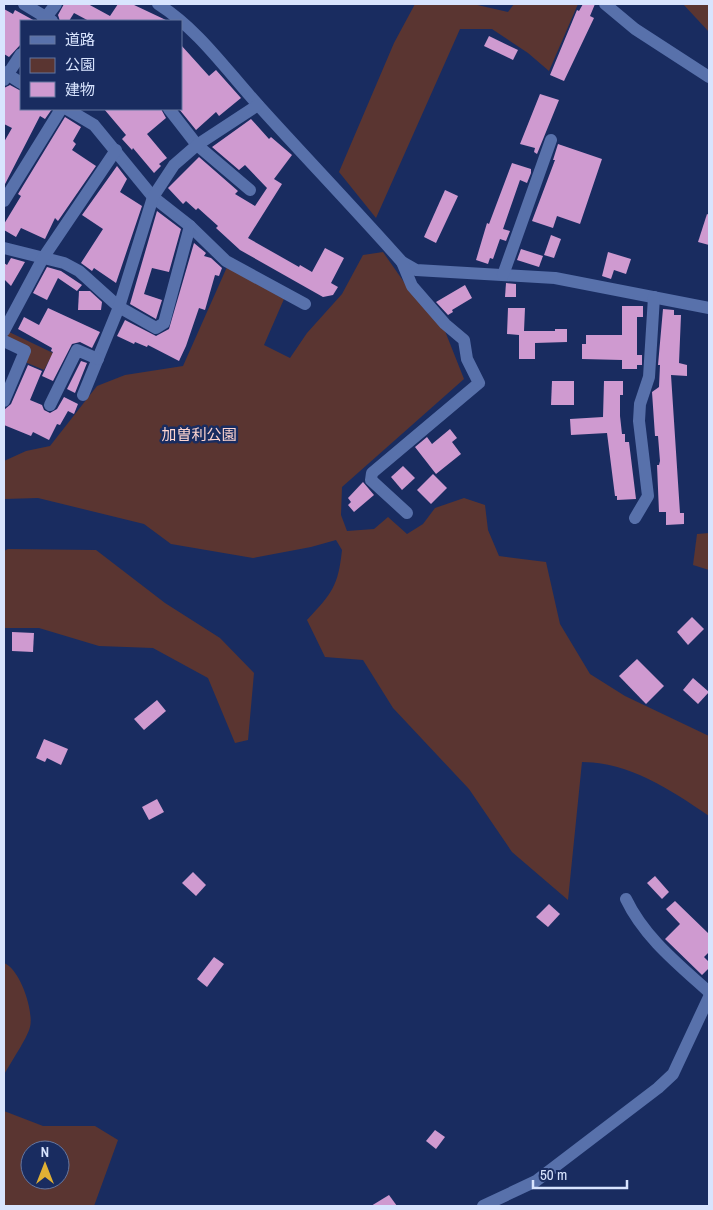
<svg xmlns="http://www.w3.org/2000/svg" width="713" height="1210" font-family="'Archivo Narrow','Noto Sans JP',sans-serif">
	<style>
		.green { fill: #5a3531; fill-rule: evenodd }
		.building { fill: #cf9ad0 }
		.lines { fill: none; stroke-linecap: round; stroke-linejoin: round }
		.minor { stroke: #5871ab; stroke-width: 12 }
		.labels { text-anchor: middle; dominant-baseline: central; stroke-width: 5; stroke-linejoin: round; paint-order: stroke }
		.park-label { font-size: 15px; fill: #fed5d0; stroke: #192c60 }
	</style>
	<rect width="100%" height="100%" fill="#192c60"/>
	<g class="green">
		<polygon points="415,4 473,4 508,12 514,4 578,4 549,71 528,53 492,29 460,29 376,218 339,172 394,43"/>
		<polygon points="683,4 709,4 709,32"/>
		<path d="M383,252L406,285L445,331L464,379L342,487L341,515L347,531L374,529L388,517L407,534L423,524L435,508L464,498L485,505L488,530L499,556L546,562L560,624L590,674L625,696L709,736V816C671,790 629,762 582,762L568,900L512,852L469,789L393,708L363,660L325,657L307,620C332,593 338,587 342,550L336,540L311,547L253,558L171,544L144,524L38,498L4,499V461L26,451L50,446L97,386L125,375L183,366L227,267L284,299L264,345L290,358L307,333L342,294L363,255Z"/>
		<polygon points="7,331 53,353 44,370 25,362 6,340"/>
		<polygon points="709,533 709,570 693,565 697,534"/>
		<polygon points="8,549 96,550 165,603 220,638 254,673 248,740 235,743 208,678 153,648 99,646 39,628 4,628 4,551"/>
		<path d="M4,963C20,969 34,1011 30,1027C27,1039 10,1063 4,1075Z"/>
		<path d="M4,1111L43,1126H95L118,1140L94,1206H4ZM30,1150H60V1180H30Z"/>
	</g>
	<g class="building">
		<polygon points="64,4 88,4 110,16 118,4 132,4 168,21 89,21 74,13 69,21 60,21 58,15"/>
		<polygon points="583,4 595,4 590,16 594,18 564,81 550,75 577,10 579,11"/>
		<polygon points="4,9 13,14 15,10 35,21 21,21 21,44 9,57 4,54"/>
		<polygon points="489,36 518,50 513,60 484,46"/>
		<polygon points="181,45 209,76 216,70 241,98 219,116 216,112 196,130 179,109 181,109"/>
		<polygon points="10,85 21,91 21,109 52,109 45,119 40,116 4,186 4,142 12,128 4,124 4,88"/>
		<polygon points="540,94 559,100 537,154 534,152 535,148 520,144"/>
		<polygon points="104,109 161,109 166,118 147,134 167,158 159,164 161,166 154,173 133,148 132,150 122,139 126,135"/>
		<polygon points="65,117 81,127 73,141 76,144 72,150 96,166 58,221 55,218 45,239 21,228 16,237 4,230 4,224 21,196 18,194"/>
		<polygon points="251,119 269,139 271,137 292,155 274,179 282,184 248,238 299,267 300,265 312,272 325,248 344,258 331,283 338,287 333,295 323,297 240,250 216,228 218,226 198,208 196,210 186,201 183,204 168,188 199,157 238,191 235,194 255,206 267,188 245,165 239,170 212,147"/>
		<polygon points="558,144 602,159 580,224 557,216 553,228 532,221 555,160 553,160"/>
		<polygon points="512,163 531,169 531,173 527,183 520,180 503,229 510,231 506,241 500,239 493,259 490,258 488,264 476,260 487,223 489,224"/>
		<polygon points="117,166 127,179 120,192 142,206 116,283 94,268 92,271 81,263 103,229 82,215"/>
		<polygon points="445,190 458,196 436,243 424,237"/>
		<polygon points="157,211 181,229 169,272 152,268 144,294 162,300 156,319 130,304"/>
		<polygon points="707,214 709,215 709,245 698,242"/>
		<polygon points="551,235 561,239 554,258 544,255"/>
		<polygon points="194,243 206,253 204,256 211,258 222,268 219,276 215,275 205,310 199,308 186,346 179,361 148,345 147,347 135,342 134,344 117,336 125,320 156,336 169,329"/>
		<polygon points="521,249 543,256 539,267 517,260"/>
		<polygon points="608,252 631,259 626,274 614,270 611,279 602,276"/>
		<polygon points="11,258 25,262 11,286 4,279 4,263 7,265"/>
		<polygon points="47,267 61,271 82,285 77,291 58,278 47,300 33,293"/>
		<polygon points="506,283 516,284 516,297 505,297"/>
		<polygon points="465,285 472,298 452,310 453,312 448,315 436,302"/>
		<polygon points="79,291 90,291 102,302 101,310 78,310"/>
		<polygon points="622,306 643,306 643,317 637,317 637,355 642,355 642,365 637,365 637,369 622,369 622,360 582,359 582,344 586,344 586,335 622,335"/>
		<polygon points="48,308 100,332 92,348 80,342 72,344 53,381 42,376 53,352 51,351 52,348 18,329 24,317 39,325"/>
		<polygon points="508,308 525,308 524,331 555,331 555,329 567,329 567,342 535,343 535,359 519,359 519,335 507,334"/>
		<polygon points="663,309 674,310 674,315 681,315 679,363 687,365 687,376 671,375 680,513 684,513 684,524 666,525 666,512 659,512 657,465 659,465 660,461 658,436 655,436 652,392 659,387 660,365 658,365"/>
		<polygon points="81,361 87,363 75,393 67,389"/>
		<polygon points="28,365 42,371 30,400 42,405 44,410 50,413 57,409 64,397 78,404 74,414 68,411 60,425 57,424 49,440 33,432 31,436 4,425 4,410 11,404"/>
		<polygon points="552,381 574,381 574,405 551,405"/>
		<polygon points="604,381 623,381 623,395 620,395 620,416 622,434 625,434 625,442 629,442 636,499 617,500 617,496 615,496 607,433 571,435 570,419 603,417"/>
		<polygon points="450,429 457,438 452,442 461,454 436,474 415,447 427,437 432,444"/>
		<polygon points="403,466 415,478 402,490 391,477"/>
		<polygon points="433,474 447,488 431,504 417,490"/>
		<polygon points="363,482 374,495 354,512 348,505 351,502 348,498"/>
		<polygon points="692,617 704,629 688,645 677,632"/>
		<polygon points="12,632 34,633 33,652 12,651"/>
		<polygon points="637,659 664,686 646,704 619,676"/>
		<polygon points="693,678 709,692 698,704 683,690"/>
		<polygon points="157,700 166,711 144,730 134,719"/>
		<polygon points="44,739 68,749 61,765 47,758 45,762 36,758"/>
		<polygon points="157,799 164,812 149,820 142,807"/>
		<polygon points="193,872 206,885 196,896 182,883"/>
		<polygon points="655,876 669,892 662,899 647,883"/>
		<polygon points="675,901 709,934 709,952 704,957 709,962 709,968 702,975 665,939 680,924 666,909"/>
		<polygon points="549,904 560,914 548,927 536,917"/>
		<polygon points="214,957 224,964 207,987 197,979"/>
		<polygon points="435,1130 445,1137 436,1149 426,1141"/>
		<polygon points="389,1195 397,1206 371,1206"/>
	</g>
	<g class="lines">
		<g class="minor">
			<polyline points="24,4 52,21"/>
			<path d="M158,4C199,30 226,70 259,106C306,158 355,209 402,262L416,270L555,278L709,308"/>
			<polyline points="605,4 635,29 709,77"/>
			<polyline points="43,21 56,4"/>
			<polyline points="4,72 21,83"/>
			<polyline points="4,80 21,54"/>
			<polyline points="67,109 94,125 153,197 190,226 226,261 305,304"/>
			<polyline points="169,109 197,145 250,190"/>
			<polyline points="4,201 61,109"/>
			<polyline points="4,248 64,263 79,271 119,307 156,328 164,323 190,226"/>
			<polyline points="402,262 412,286 445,324 464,340 467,359 479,383 372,473 371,480 407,513"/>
			<polyline points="503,275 551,140"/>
			<polyline points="4,331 43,258 116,150"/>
			<polyline points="4,341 25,351 4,401"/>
			<polyline points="83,395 119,307 153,197 174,165 197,145 258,105"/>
			<polyline points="50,405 77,350 98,359"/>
			<polyline points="635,518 648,496 639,421 640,404 649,377 654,297"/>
			<path d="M626,899C644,937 678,964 709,992"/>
			<polyline points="483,1206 536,1181 658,1088 673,1074 709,997"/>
		</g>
	</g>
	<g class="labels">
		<g class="park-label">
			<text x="199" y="434">加曽利公園</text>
		</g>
	</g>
	<rect width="713" height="1210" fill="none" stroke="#d8e4fe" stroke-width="10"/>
	<rect x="20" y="20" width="162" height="90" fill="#192c60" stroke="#65769f"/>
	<rect x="30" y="36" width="25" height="8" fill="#5871ab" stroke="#65769f"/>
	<text x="65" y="45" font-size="15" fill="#d8e4fe">道路</text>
	<rect x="30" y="58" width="25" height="15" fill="#5a3531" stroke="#65769f"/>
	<text x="65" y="70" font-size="15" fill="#d8e4fe">公園</text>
	<rect x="30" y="82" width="25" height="15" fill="#cf9ad0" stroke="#65769f"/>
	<text x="65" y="95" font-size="15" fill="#d8e4fe">建物</text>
	<g transform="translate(45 1165)"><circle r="24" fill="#192c60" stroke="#65769f"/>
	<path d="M0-4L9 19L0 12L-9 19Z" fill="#e0b034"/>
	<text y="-8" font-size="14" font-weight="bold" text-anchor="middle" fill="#d8e4fe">N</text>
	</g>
	<path d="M533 1180v8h94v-8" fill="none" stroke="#d8e4fe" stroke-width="2.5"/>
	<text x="540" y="1180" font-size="15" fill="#d8e4fe" stroke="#192c60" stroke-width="4" paint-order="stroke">50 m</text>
</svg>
